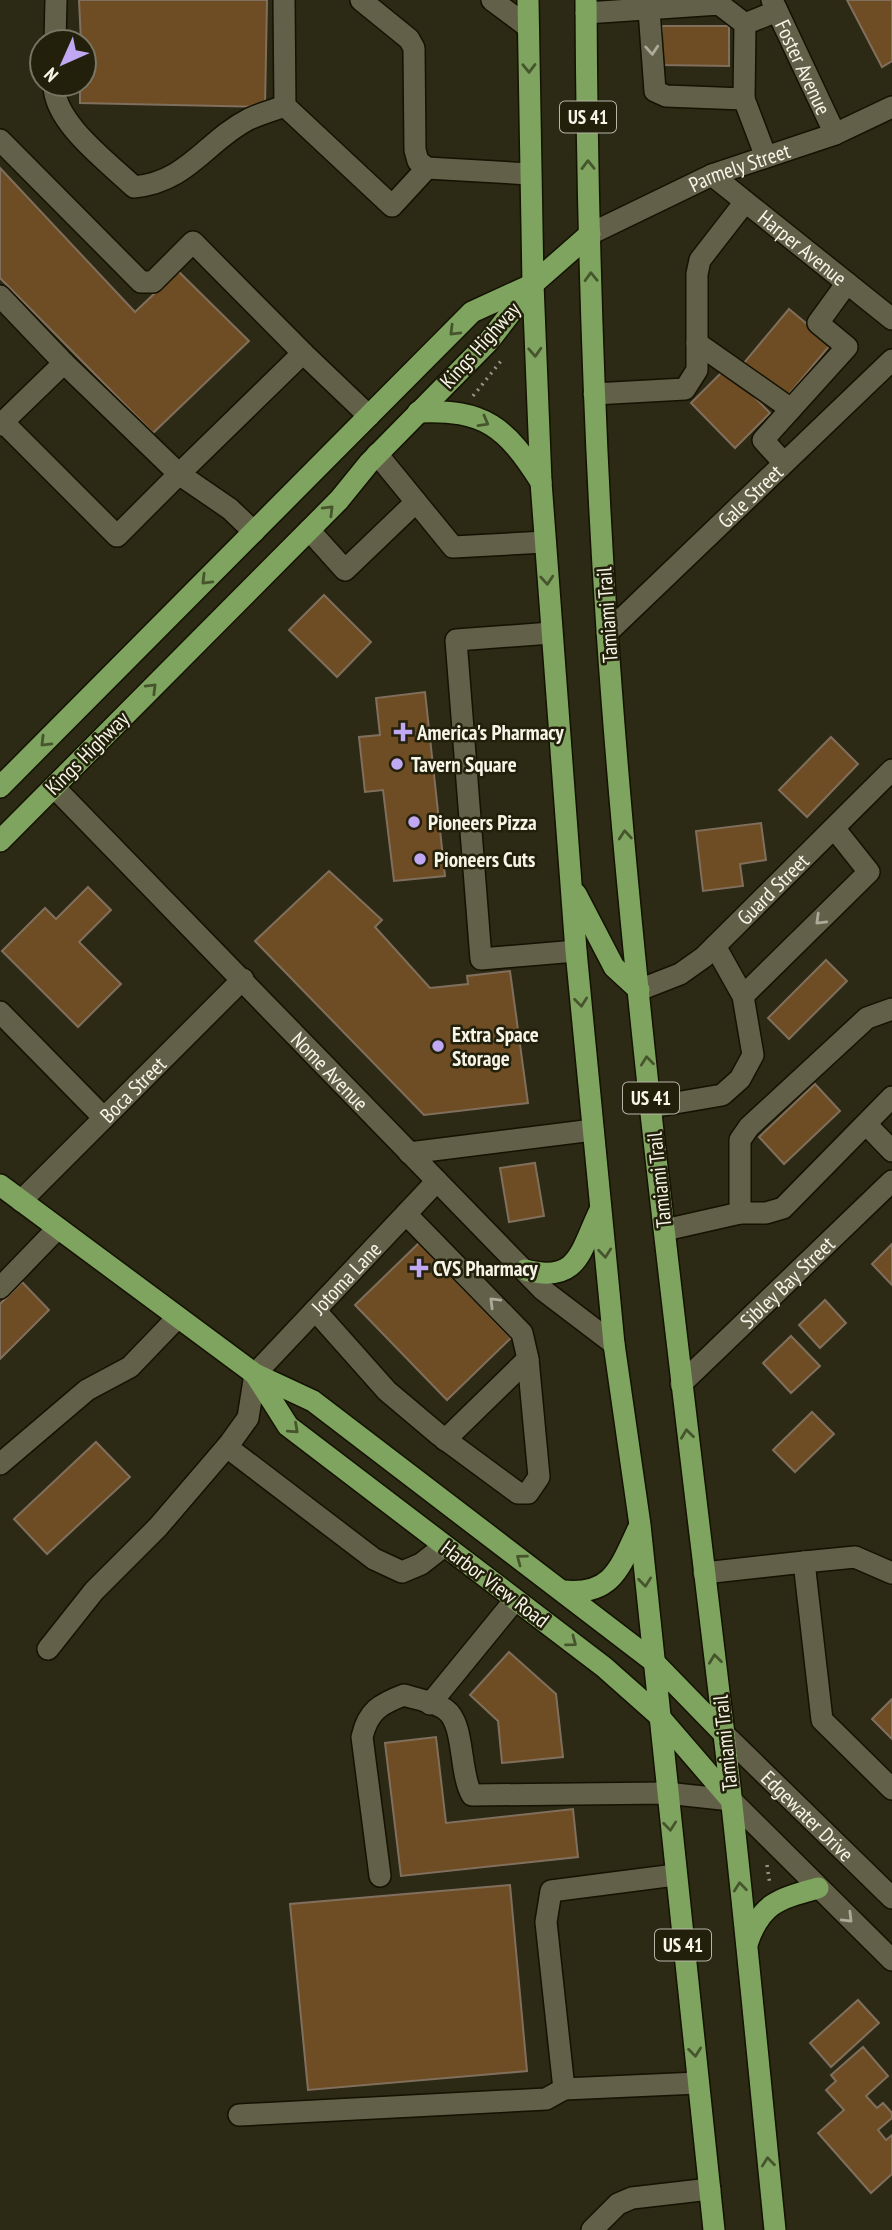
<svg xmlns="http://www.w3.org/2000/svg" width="892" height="2230" font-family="'PT Sans Narrow',sans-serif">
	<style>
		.building { fill: #6e4d24; stroke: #806f5d; stroke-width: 2 }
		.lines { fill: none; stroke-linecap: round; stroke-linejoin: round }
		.minor-casing { stroke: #141201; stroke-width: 24 }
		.major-casing { stroke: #141201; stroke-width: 24 }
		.path { stroke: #979585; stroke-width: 3.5; stroke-dasharray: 2 5; stroke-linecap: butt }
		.minor { stroke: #626049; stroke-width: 21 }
		.major { stroke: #7fa460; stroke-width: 21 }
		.oneway { stroke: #acaa98 }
		.oneway2 { stroke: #47552d }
		.poi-dot { fill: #c0a8f3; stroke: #22200b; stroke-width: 2.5 }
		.labels { text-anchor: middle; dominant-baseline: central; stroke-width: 5; stroke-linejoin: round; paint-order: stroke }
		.shield { fill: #22200b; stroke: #b6b5a6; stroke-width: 2 }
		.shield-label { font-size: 19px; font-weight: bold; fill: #f6f5e8 }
		.street-label { font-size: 21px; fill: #f6f5e8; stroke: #22200b }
		.poi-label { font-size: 21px; font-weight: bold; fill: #f6f5e8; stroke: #22200b; text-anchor: start }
	</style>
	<rect width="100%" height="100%" fill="#2c2915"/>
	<g class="building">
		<polygon points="79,0 267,0 265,107 80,103 80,84 84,84 84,42 81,42"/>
		<polygon points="847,0 892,0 892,61 882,67"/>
		<polygon points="662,26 729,26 729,66 662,65"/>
		<polygon points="0,168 135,312 178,271 249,341 153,433 0,278"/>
		<polygon points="789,309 831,344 785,399 743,364"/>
		<polygon points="726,368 770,413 735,448 691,403"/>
		<polygon points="324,595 371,642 337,677 289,630"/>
		<polygon points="425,692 445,876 394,881 383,790 365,792 359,737 380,735 376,698"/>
		<polygon points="831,737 858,764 807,817 779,790"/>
		<polygon points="761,823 766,860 740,864 743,886 703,891 696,831"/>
		<polygon points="329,871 382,920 375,927 430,988 468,984 467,976 510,971 528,1103 424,1115 255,941"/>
		<polygon points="88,887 111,910 79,942 121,984 78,1027 2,951 45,908 56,919"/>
		<polygon points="826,960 847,981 789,1039 768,1018"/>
		<polygon points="815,1084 840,1111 784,1164 759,1137"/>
		<polygon points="535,1163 544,1216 509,1222 500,1168"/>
		<polygon points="419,1243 511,1338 447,1400 355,1305"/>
		<polygon points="892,1244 892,1285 872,1264"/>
		<polygon points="22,1282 49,1310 0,1359 0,1304"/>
		<polygon points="825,1300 846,1323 820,1348 799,1325"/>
		<polygon points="791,1336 820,1366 791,1393 763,1363"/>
		<polygon points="812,1412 834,1434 795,1472 773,1450"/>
		<polygon points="96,1442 130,1477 47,1554 14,1519"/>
		<polygon points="509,1652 556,1694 563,1757 502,1763 498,1721 470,1695"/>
		<polygon points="892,1699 892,1739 872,1719"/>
		<polygon points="436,1737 446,1823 573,1809 578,1857 401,1876 385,1743"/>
		<polygon points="510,1885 527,2071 308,2090 290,1904"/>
		<polygon points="858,2000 879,2023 831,2067 810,2043"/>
		<polygon points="863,2047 888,2076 866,2096 877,2108 883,2103 892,2113 892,2118 878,2130 886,2140 892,2135 892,2174 871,2193 818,2133 844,2110 826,2090 836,2081 831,2075"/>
	</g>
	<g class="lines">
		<defs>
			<g id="minor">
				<polyline points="284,0 285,106 392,206 427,168"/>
				<polyline points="361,0 409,39 414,48 415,150 418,161 427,168 530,174"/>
				<polyline points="492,0 528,27"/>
				<path id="s1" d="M772,0L835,134"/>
				<polyline points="649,10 655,91 666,96 744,99 766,157"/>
				<polyline points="586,13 719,4 745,24 777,11"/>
				<polyline points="55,42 56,0"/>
				<path d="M54,84C53,122 108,162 134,187C188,182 206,141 249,119C260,114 273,110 285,106"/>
				<polyline points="744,99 745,24"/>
				<polyline points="0,140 141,282 153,282 193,242 303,353 179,474 230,509 254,532"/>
				<path id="s2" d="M712,175L892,319"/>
				<path id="s3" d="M590,234L712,175L835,134L892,107"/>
				<polyline points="0,296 64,363 0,425"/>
				<polyline points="697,343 791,409"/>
				<polyline points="303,353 369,416"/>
				<polyline points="594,394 685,389 697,370 697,274 700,260 745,202"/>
				<polyline points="3,422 117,536 179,474 64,363"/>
				<polyline points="377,454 453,547 545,542"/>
				<polyline points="784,463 763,440 847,347 818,323 847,283"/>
				<polyline points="309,530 345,570 416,502"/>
				<polyline points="551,633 456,640 481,959 576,951"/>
				<path id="s4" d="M607,633L892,360"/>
				<path id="s5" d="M54,787L543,1290L614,1344"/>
				<path id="s6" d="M639,990L680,974L704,957L892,770"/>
				<polyline points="743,996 869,872 834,828"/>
				<polyline points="0,1012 104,1118"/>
				<polyline points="652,1107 722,1095 740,1079 753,1055 743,996 715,946"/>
				<polyline points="867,1125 892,1151"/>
				<polyline points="409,1153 593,1130"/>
				<path id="s7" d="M21,1201L243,979"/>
				<polyline points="740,1213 740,1140 749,1127 867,1018 892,1009"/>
				<polyline points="665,1230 740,1213 766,1213 783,1208 892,1097"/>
				<polyline points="0,1288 58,1228"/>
				<polyline points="315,1310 387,1391 438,1434 518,1493 528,1493 539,1477 528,1359 522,1333 406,1214"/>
				<path id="s8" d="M681,1384L892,1181"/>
				<polyline points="445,1440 528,1359"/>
				<polyline points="227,1447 374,1559 402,1572 421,1564 444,1546"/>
				<polyline points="0,1464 87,1390 130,1367 178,1317"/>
				<polyline points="804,1562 855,1557 892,1573"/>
				<polyline points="704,1573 804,1562 822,1720 892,1789"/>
				<path id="s9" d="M48,1649L94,1591L158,1527L230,1443L248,1418L255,1374L437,1181"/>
				<polyline points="430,1704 515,1600"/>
				<path id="s10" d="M724,1734L892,1898"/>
				<path d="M380,1876L362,1737C368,1711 380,1704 404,1695C416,1699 436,1702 446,1710C465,1724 459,1773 472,1795L666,1793L731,1800L892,1960"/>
				<polyline points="564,2089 698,2083"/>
				<polyline points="239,2115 546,2099 564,2089 546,1922 551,1891 675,1875"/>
				<polyline points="592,2230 618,2204 632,2198 710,2189"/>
			</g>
			<g id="major">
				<polyline points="528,0 533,284 541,482 576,951 614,1344 640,1525 714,2230"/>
				<path d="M586,0C587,210 593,420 607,630C632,996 680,1362 723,1726C743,1894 758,2062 775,2230"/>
				<path d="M418,412C485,409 506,427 541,482"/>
				<polyline points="0,787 472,312 531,285"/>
				<polyline points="0,841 339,500 369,463 489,341 533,284 590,234"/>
				<polyline points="576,894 614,967 639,990"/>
				<polyline points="0,1185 255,1374 313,1401 653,1661 724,1734"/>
				<path d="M525,1270C579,1284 580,1251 600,1210"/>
				<polyline points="255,1374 288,1426 604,1667 657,1714 731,1800"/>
				<path d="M563,1591C613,1596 620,1567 639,1527"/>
				<path d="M747,1944C761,1903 778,1899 818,1888"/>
			</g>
		</defs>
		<use href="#minor" class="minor-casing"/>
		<use href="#major" class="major-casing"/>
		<g class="path">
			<polyline points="473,396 501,361"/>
			<polyline points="767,1865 770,1885"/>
		</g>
		<use href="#minor" class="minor"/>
		<use href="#major" class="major"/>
	</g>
	<defs><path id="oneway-chevron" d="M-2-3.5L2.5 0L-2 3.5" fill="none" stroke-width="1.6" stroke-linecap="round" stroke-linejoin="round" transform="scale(1.75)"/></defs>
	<g class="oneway">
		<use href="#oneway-chevron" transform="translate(652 50) rotate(86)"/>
		<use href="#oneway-chevron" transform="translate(820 920) rotate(136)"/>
		<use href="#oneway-chevron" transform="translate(494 1302) rotate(-135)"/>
		<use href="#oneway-chevron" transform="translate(848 1918) rotate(45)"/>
	</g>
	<g class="oneway2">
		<use href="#oneway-chevron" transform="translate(529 68) rotate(89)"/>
		<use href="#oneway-chevron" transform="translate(588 165) rotate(-91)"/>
		<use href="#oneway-chevron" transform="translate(591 277) rotate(-92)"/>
		<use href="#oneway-chevron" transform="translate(454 331) rotate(135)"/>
		<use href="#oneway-chevron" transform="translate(535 352) rotate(87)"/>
		<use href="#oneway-chevron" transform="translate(484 422) rotate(29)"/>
		<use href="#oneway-chevron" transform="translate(329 510) rotate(-45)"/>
		<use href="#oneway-chevron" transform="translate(206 580) rotate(135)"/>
		<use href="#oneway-chevron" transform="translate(547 580) rotate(86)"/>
		<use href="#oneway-chevron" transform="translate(152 688) rotate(-45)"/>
		<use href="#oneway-chevron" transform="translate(45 742) rotate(135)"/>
		<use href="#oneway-chevron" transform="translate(625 835) rotate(-95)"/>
		<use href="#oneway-chevron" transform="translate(581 1002) rotate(84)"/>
		<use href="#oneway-chevron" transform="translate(647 1061) rotate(-96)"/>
		<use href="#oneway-chevron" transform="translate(605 1253) rotate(84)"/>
		<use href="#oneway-chevron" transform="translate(294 1429) rotate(42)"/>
		<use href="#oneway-chevron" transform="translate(687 1434) rotate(-97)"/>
		<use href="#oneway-chevron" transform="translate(521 1559) rotate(-143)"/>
		<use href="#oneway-chevron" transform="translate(645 1582) rotate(84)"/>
		<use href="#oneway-chevron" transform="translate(572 1642) rotate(37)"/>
		<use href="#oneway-chevron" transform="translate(715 1659) rotate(-97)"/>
		<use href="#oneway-chevron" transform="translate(670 1826) rotate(84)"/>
		<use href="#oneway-chevron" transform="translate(740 1887) rotate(-96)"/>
		<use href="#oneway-chevron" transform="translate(695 2052) rotate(84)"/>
		<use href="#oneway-chevron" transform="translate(768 2162) rotate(-96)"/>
	</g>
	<g class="poi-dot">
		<path d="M399.5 721.5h7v7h7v7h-7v7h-7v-7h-7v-7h7z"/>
		<circle cx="397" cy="764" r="7"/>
		<circle cx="414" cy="822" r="7"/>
		<circle cx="420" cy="859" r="7"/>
		<circle cx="438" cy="1046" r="7"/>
		<path d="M415.5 1257.5h7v7h7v7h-7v7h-7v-7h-7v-7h7z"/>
	</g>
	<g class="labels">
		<g class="shield">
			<rect x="560" y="101.5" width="56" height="31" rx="5"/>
			<rect x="623" y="1082.5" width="56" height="31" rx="5"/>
			<rect x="655" y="1929.5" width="56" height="31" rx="5"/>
		</g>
		<g class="shield-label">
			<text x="588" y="117">US 41</text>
			<text x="651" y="1098">US 41</text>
			<text x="683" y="1945">US 41</text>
		</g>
		<g class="street-label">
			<text stroke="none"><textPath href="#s1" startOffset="74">Foster Avenue</textPath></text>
			<text stroke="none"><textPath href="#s3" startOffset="164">Parmely Street</textPath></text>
			<text stroke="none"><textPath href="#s2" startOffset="116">Harper Avenue</textPath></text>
			<text transform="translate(480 345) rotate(-48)">Kings Highway</text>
			<text stroke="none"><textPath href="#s4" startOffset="198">Gale Street</textPath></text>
			<text transform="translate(607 615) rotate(-94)">Tamiami Trail</text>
			<text transform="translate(87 753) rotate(-45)">Kings Highway</text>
			<text stroke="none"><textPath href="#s6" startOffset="170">Guard Street</textPath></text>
			<text stroke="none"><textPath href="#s5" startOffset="396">Nome Avenue</textPath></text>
			<text stroke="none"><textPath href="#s7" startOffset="158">Boca Street</textPath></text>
			<text transform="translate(659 1180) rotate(-96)">Tamiami Trail</text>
			<text stroke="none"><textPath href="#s9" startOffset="483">Jotoma Lane</textPath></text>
			<text stroke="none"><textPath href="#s8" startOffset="147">Sibley Bay Street</textPath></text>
			<text transform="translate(495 1584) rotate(37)">Harbor View Road</text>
			<text transform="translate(725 1743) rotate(-96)">Tamiami Trail</text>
			<text stroke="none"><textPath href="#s10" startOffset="117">Edgewater Drive</textPath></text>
		</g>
		<g class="poi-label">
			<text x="417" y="732">America's Pharmacy</text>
			<text x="411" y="764">Tavern Square</text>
			<text x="428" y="822">Pioneers Pizza</text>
			<text x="434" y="859">Pioneers Cuts</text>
			<text x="452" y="1034">Extra Space<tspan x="452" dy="24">Storage</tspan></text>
			<text x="433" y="1268">CVS Pharmacy</text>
		</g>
	</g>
	<g transform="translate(63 63) rotate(225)"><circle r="33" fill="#22200b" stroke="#777563" stroke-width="2"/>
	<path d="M0-5L12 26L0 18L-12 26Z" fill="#c0a8f3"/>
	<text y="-10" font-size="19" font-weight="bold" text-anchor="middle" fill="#f6f5e8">N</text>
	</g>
</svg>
